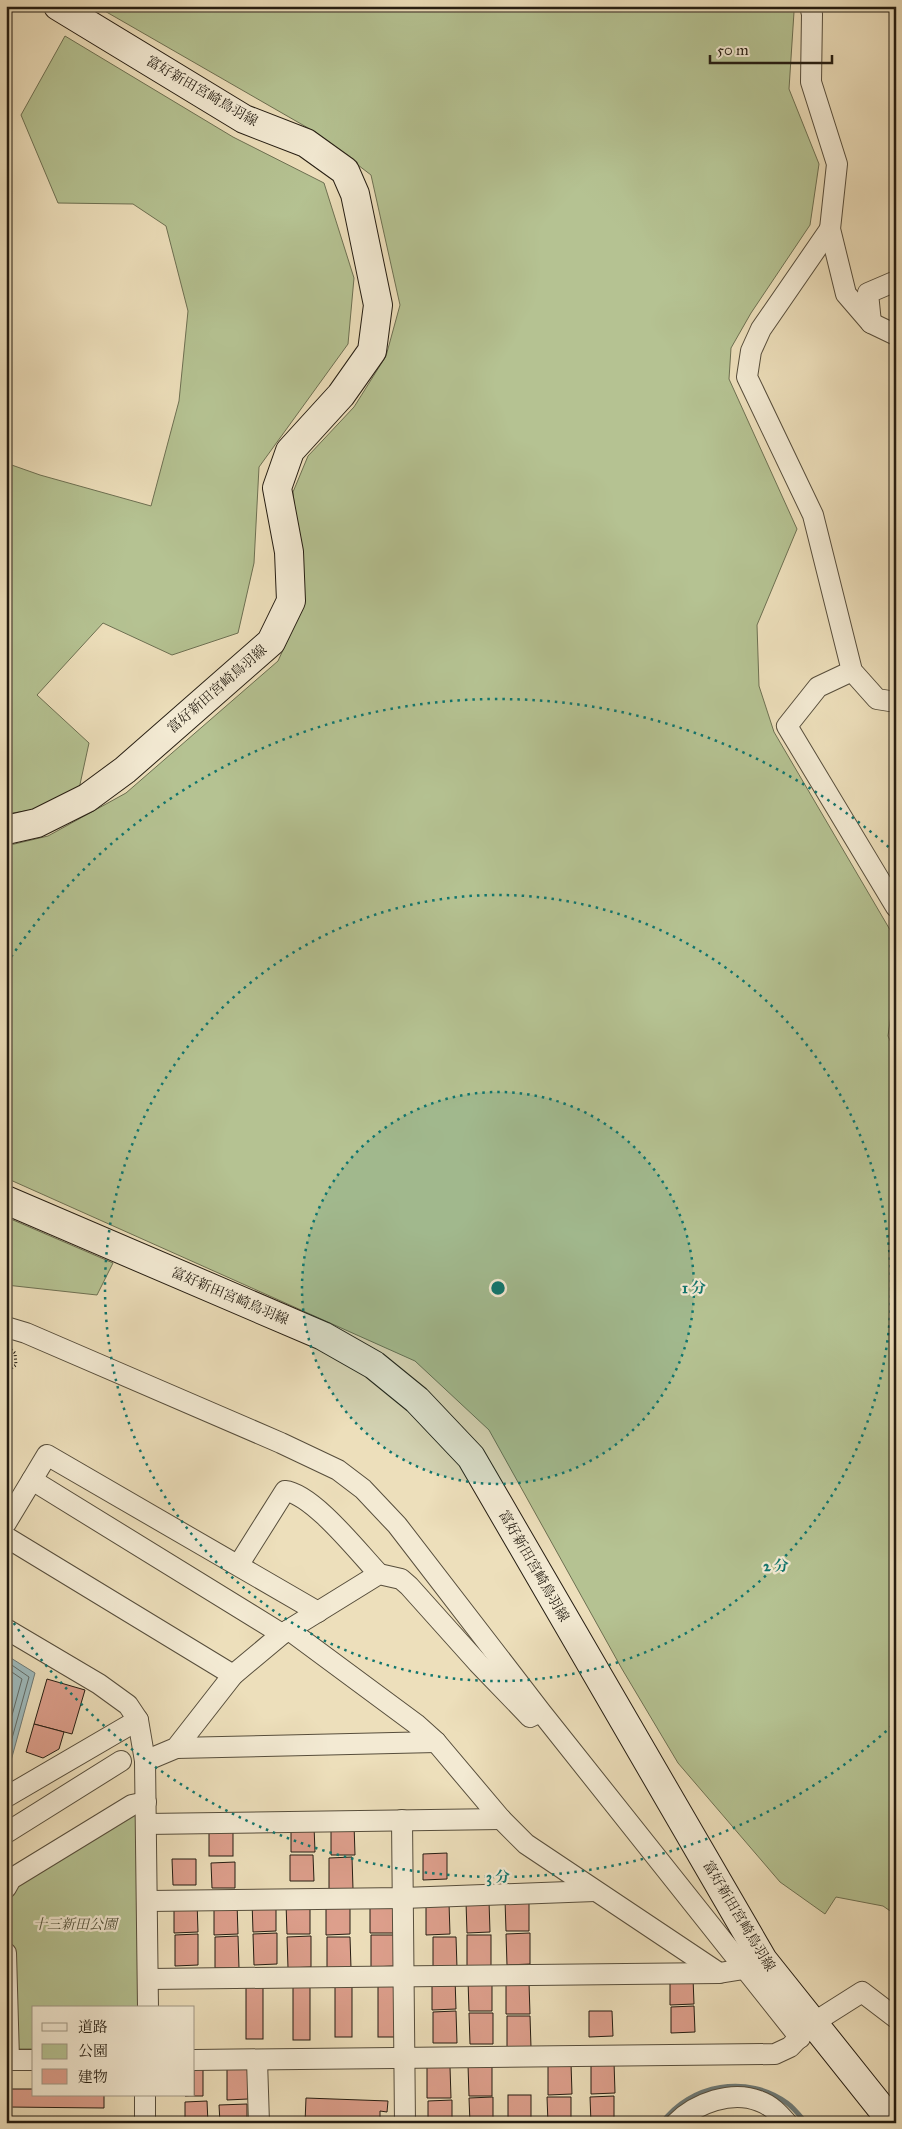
<svg xmlns="http://www.w3.org/2000/svg" width="902" height="2129" font-family="'IM FELL Great Primer','Noto Serif JP',serif">
	<style>
		.green { fill: #b5c292; stroke: #6d7052 }
		.water { fill: #9ebabc; stroke: #6e7b78 }
		.lines { fill: none; stroke-linecap: round; stroke-linejoin: round }
		.shore { stroke: #626c67; stroke-width: 1 }
		.stream { stroke: #6e7b78; stroke-width: 5 }
		.building { fill: #dd9f8c; stroke: #251d12 }
		.minor-casing { stroke: #574e3c; stroke-width: 22 }
		.secondary-casing { stroke: #251d12; stroke-width: 30 }
		.path { stroke: #251d12; stroke-width: 3; stroke-dasharray: 1 2.5; stroke-linecap: butt }
		.minor { stroke: #f3ead3; stroke-width: 20 }
		.secondary { stroke: #f3ead3; stroke-width: 28 }
		.ring { fill: none; stroke: #0f766e; stroke-width: 2.5; stroke-dasharray: 2.5 5 }
		.labels { text-anchor: middle; dominant-baseline: central; stroke-width: 4.5; stroke-linejoin: round; paint-order: stroke }
		.street-label { font-size: 14px; fill: #251d12; stroke: #f3ead3 }
		.park-label { font-size: 14px; font-style: italic; fill: #504f38; stroke: #f3ead3 }
		.centre { fill: #0f766e; stroke: #f3ead3; stroke-width: 2.5 }
		.ring-label { font-size: 15px; text-anchor: middle; font-weight: bold; fill: #0f766e; stroke: #f3ead3; stroke-width: 4.5; stroke-linejoin: round; paint-order: stroke }
	</style>
	<rect width="100%" height="100%" fill="#eddfbb"/>
	<filter id="stains"><feTurbulence type="fractalNoise" baseFrequency=".004" numOctaves="4"/><feColorMatrix values="0 0 0 0 .2 0 0 0 0 .09 0 0 0 0 .02 0 0 0 .5 -.17"/></filter>
	<radialGradient id="worn" r=".72"><stop offset=".6" stop-color="#630" stop-opacity="0"/><stop offset="1" stop-color="#630" stop-opacity=".3"/></radialGradient>
	<g class="green">
		<polygon points="96,6 792,6 794,12 789,89 819,164 810,225 751,313 731,348 729,379 797,529 757,625 759,686 774,732 896,940 896,979 888,1036 896,1053 896,1915 883,1906 836,1897 825,1914 780,1882 678,1763 622,1669 489,1430 415,1361 6,1178 6,846 48,836 126,793 278,661 304,604 293,492 308,456 354,407 386,356 400,305 371,175 315,132"/>
		<polygon points="65,36 233,137 324,183 354,278 348,344 259,467 254,563 238,633 172,655 103,623 37,695 89,743 79,789 32,810 6,814 6,463 40,475 151,506 179,401 188,311 166,226 133,204 58,203 21,115"/>
		<polygon points="6,1217 113,1263 97,1295 6,1285"/>
		<polygon points="131,1811 138,1814 141,2008 34,2008 34,2049 18,2049 12,2043 10,1892 15,1883"/>
	</g>
	<polygon class="water" points="6,1655 35,1673 6,1779"/>
	<g class="lines">
		<g class="shore">
			<polyline points="6,1661 29,1677 6,1760"/>
			<polyline points="6,1668 22,1679 6,1737"/>
		</g>
		<path class="stream" d="M662,2123C690,2084 748,2074 787,2103C794,2108 800,2116 806,2123"/>
	</g>
	<g class="building">
		<polygon points="47,1679 85,1690 72,1734 34,1724"/>
		<polygon points="34,1724 64,1732 59,1749 43,1758 26,1752"/>
		<polygon points="331,1824 354,1824 355,1855 331,1855"/>
		<polygon points="314,1826 315,1852 291,1852 291,1827"/>
		<rect x="209" y="1830" width="24" height="26"/>
		<polygon points="447,1853 447,1879 423,1880 423,1854"/>
		<polygon points="290,1855 313,1855 314,1881 290,1881"/>
		<polygon points="352,1857 353,1889 329,1889 329,1858"/>
		<polygon points="172,1859 196,1859 196,1885 173,1885"/>
		<polygon points="235,1862 235,1888 212,1888 211,1863"/>
		<polygon points="276,1900 276,1931 253,1932 252,1901"/>
		<polygon points="505,1900 529,1900 529,1931 506,1931"/>
		<polygon points="174,1901 197,1901 198,1932 174,1933"/>
		<polygon points="489,1901 490,1932 467,1933 466,1902"/>
		<polygon points="370,1902 393,1902 394,1933 370,1933"/>
		<polygon points="237,1903 238,1934 214,1935 214,1904"/>
		<polygon points="286,1903 310,1903 310,1934 287,1934"/>
		<polygon points="350,1903 350,1934 326,1935 326,1904"/>
		<polygon points="426,1903 449,1903 450,1934 426,1935"/>
		<polygon points="277,1933 277,1964 254,1965 253,1934"/>
		<polygon points="530,1933 530,1964 507,1965 506,1934"/>
		<polygon points="198,1934 198,1965 175,1966 175,1935"/>
		<polygon points="371,1935 394,1935 395,1966 371,1967"/>
		<rect x="467" y="1935" width="24" height="31"/>
		<polygon points="238,1936 239,1968 215,1968 215,1937"/>
		<polygon points="311,1936 311,1967 288,1968 287,1937"/>
		<polygon points="327,1937 350,1937 351,1968 327,1968"/>
		<polygon points="433,1937 456,1937 457,1968 433,1969"/>
		<polygon points="455,1978 456,2009 432,2010 432,1979"/>
		<polygon points="693,1978 694,2004 670,2005 670,1979"/>
		<rect x="335" y="1979" width="17" height="58"/>
		<rect x="378" y="1980" width="17" height="57"/>
		<polygon points="468,1980 492,1980 492,2011 469,2011"/>
		<rect x="246" y="1982" width="17" height="57"/>
		<rect x="293" y="1982" width="17" height="58"/>
		<polygon points="506,1983 529,1983 530,2014 506,2014"/>
		<polygon points="694,2006 695,2032 671,2033 671,2007"/>
		<polygon points="456,2011 457,2043 433,2043 433,2012"/>
		<polygon points="589,2011 612,2011 613,2036 589,2037"/>
		<polygon points="469,2013 493,2013 493,2044 470,2044"/>
		<polygon points="507,2016 530,2016 531,2047 507,2047"/>
		<polygon points="614,2062 615,2093 591,2094 591,2063"/>
		<polygon points="571,2063 572,2094 548,2095 548,2064"/>
		<polygon points="468,2065 492,2065 492,2096 469,2096"/>
		<polygon points="427,2067 450,2067 451,2098 427,2098"/>
		<polygon points="203,2068 203,2096 185,2096 194,2095 194,2069"/>
		<polygon points="248,2068 248,2099 227,2100 227,2069"/>
		<polygon points="7,2089 34,2089 34,2095 104,2095 104,2108 7,2107"/>
		<rect x="508" y="2095" width="23" height="28"/>
		<polygon points="614,2096 614,2123 591,2123 590,2097"/>
		<polygon points="493,2097 493,2123 470,2123 469,2098"/>
		<polygon points="547,2097 571,2097 571,2123 548,2123"/>
		<polygon points="306,2098 388,2101 387,2112 380,2111 380,2123 305,2123"/>
		<polygon points="452,2100 452,2123 428,2123 428,2101"/>
		<polygon points="207,2101 208,2123 185,2123 185,2102"/>
		<polygon points="247,2104 247,2123 220,2123 219,2105"/>
	</g>
	<g class="lines">
		<defs>
			<g id="minor">
				<polyline points="810,6 812,14 811,82 837,164 830,229 846,294 871,323 896,335"/>
				<polyline points="830,229 761,329 751,351 747,377 813,515 852,671 877,699 896,702"/>
				<polyline points="871,323 868,293 896,281"/>
				<polyline points="852,671 818,687 787,726 896,907"/>
				<polyline points="6,1327 26,1333 281,1443 338,1470 363,1489 397,1525 541,1712 800,2038"/>
				<polyline points="32,1480 282,1634"/>
				<polyline points="6,1523 47,1455 318,1612"/>
				<polyline points="6,1537 233,1675"/>
				<path d="M239,1564L285,1491C313,1494 359,1553 379,1574"/>
				<polyline points="6,1629 99,1684 128,1705 138,1720 145,1761 148,2008"/>
				<polyline points="289,1630 416,1724 436,1742 501,1819 526,1844 719,1973 744,1969"/>
				<polyline points="176,1748 436,1742"/>
				<polyline points="145,1761 176,1748 233,1675 282,1634 379,1574 401,1579 409,1586 478,1663 530,1717 534,1715"/>
				<polyline points="6,1797 138,1720"/>
				<polyline points="402,1820 405,2123"/>
				<polyline points="146,1824 501,1819"/>
				<polyline points="6,1833 121,1761"/>
				<polyline points="6,1888 11,1879 132,1805 146,1802"/>
				<polyline points="148,1901 403,1898 595,1891"/>
				<polyline points="6,1953 9,2060"/>
				<polyline points="149,1979 719,1973"/>
				<polyline points="6,2060 34,2060"/>
				<polyline points="194,2060 775,2054 790,2047 813,2023 862,1992 896,2018"/>
				<polyline points="257,2060 259,2123"/>
				<polyline points="145,2095 145,2123"/>
				<path d="M676,2123C696,2103 732,2090 759,2101C771,2105 779,2114 787,2123"/>
			</g>
			<g id="secondary">
				<polyline points="6,830 37,823 87,798 125,770 271,642 291,601 289,552 277,488 290,451 341,395 372,351 378,305 355,194 345,171 306,143 244,119 58,6"/>
				<polyline points="6,1200 323,1336 374,1365 417,1400 471,1457 763,1960 893,2123"/>
			</g>
		</defs>
		<use href="#minor" class="minor-casing"/>
		<use href="#secondary" class="secondary-casing"/>
		<polyline class="path" points="6,1372 16,1365 15,1353 7,1346"/>
		<use href="#minor" class="minor"/>
		<use href="#secondary" class="secondary"/>
	</g>
	<circle cx="498" cy="1288" r="196" fill="#0f766e" fill-opacity=".12"/>
	<g class="ring">
		<circle cx="498" cy="1288" r="196"/>
		<circle cx="498" cy="1288" r="393"/>
		<path d="M892 1726A589 589 0 0 1 7 1613M7 963A589 589 0 0 1 892 850"/>
	</g>
	<g class="labels">
		<g class="street-label">
			<text transform="translate(202 91) rotate(30)">富好新田宮崎鳥羽線</text>
			<text transform="translate(217 689) rotate(-41)">富好新田宮崎鳥羽線</text>
			<text transform="translate(230 1296) rotate(23)">富好新田宮崎鳥羽線</text>
			<text transform="translate(534 1566) rotate(60)">富好新田宮崎鳥羽線</text>
			<text transform="translate(739 1916) rotate(59)">富好新田宮崎鳥羽線</text>
		</g>
		<g class="park-label">
			<text x="75" y="1924">十三新田公園</text>
		</g>
	</g>
	<circle cx="498" cy="1288" r="8" class="centre"/>
	<g class="ring-label">
		<text x="694" y="1293">1 分</text>
		<text x="776" y="1571">2 分</text>
		<text x="498" y="1882">3 分</text>
	</g>
	<rect width="902" height="2129" fill="none" stroke="#eddfbb" stroke-width="25"/>
	<rect x="8" y="8" width="887" height="2114" fill="none" stroke="#251d12" stroke-width="2.5"/>
	<rect x="12" y="12" width="877" height="2104" fill="none" stroke="#251d12"/>
	<rect x="32" y="2006" width="162" height="90" fill="#f3ead3" stroke="#a19886"/>
	<rect x="42" y="2023" width="25" height="8" fill="#f3ead3" stroke="#a19886"/>
	<text x="78" y="2032" font-size="15" fill="#251d12">道路</text>
	<rect x="42" y="2044" width="25" height="15" fill="#b5c292" stroke="#a19886"/>
	<text x="78" y="2056" font-size="15" fill="#251d12">公園</text>
	<rect x="42" y="2069" width="25" height="15" fill="#dd9f8c" stroke="#a19886"/>
	<text x="78" y="2082" font-size="15" fill="#251d12">建物</text>
	<path d="M710 55v8h122v-8" fill="none" stroke="#251d12" stroke-width="2.5"/>
	<text x="717" y="55" font-size="15" fill="#251d12" stroke="#f3ead3" stroke-width="4" paint-order="stroke">50 m</text>
	<rect width="100%" height="100%" filter="url(#stains)"/>
	<rect width="100%" height="100%" fill="url(#worn)"/>
</svg>
